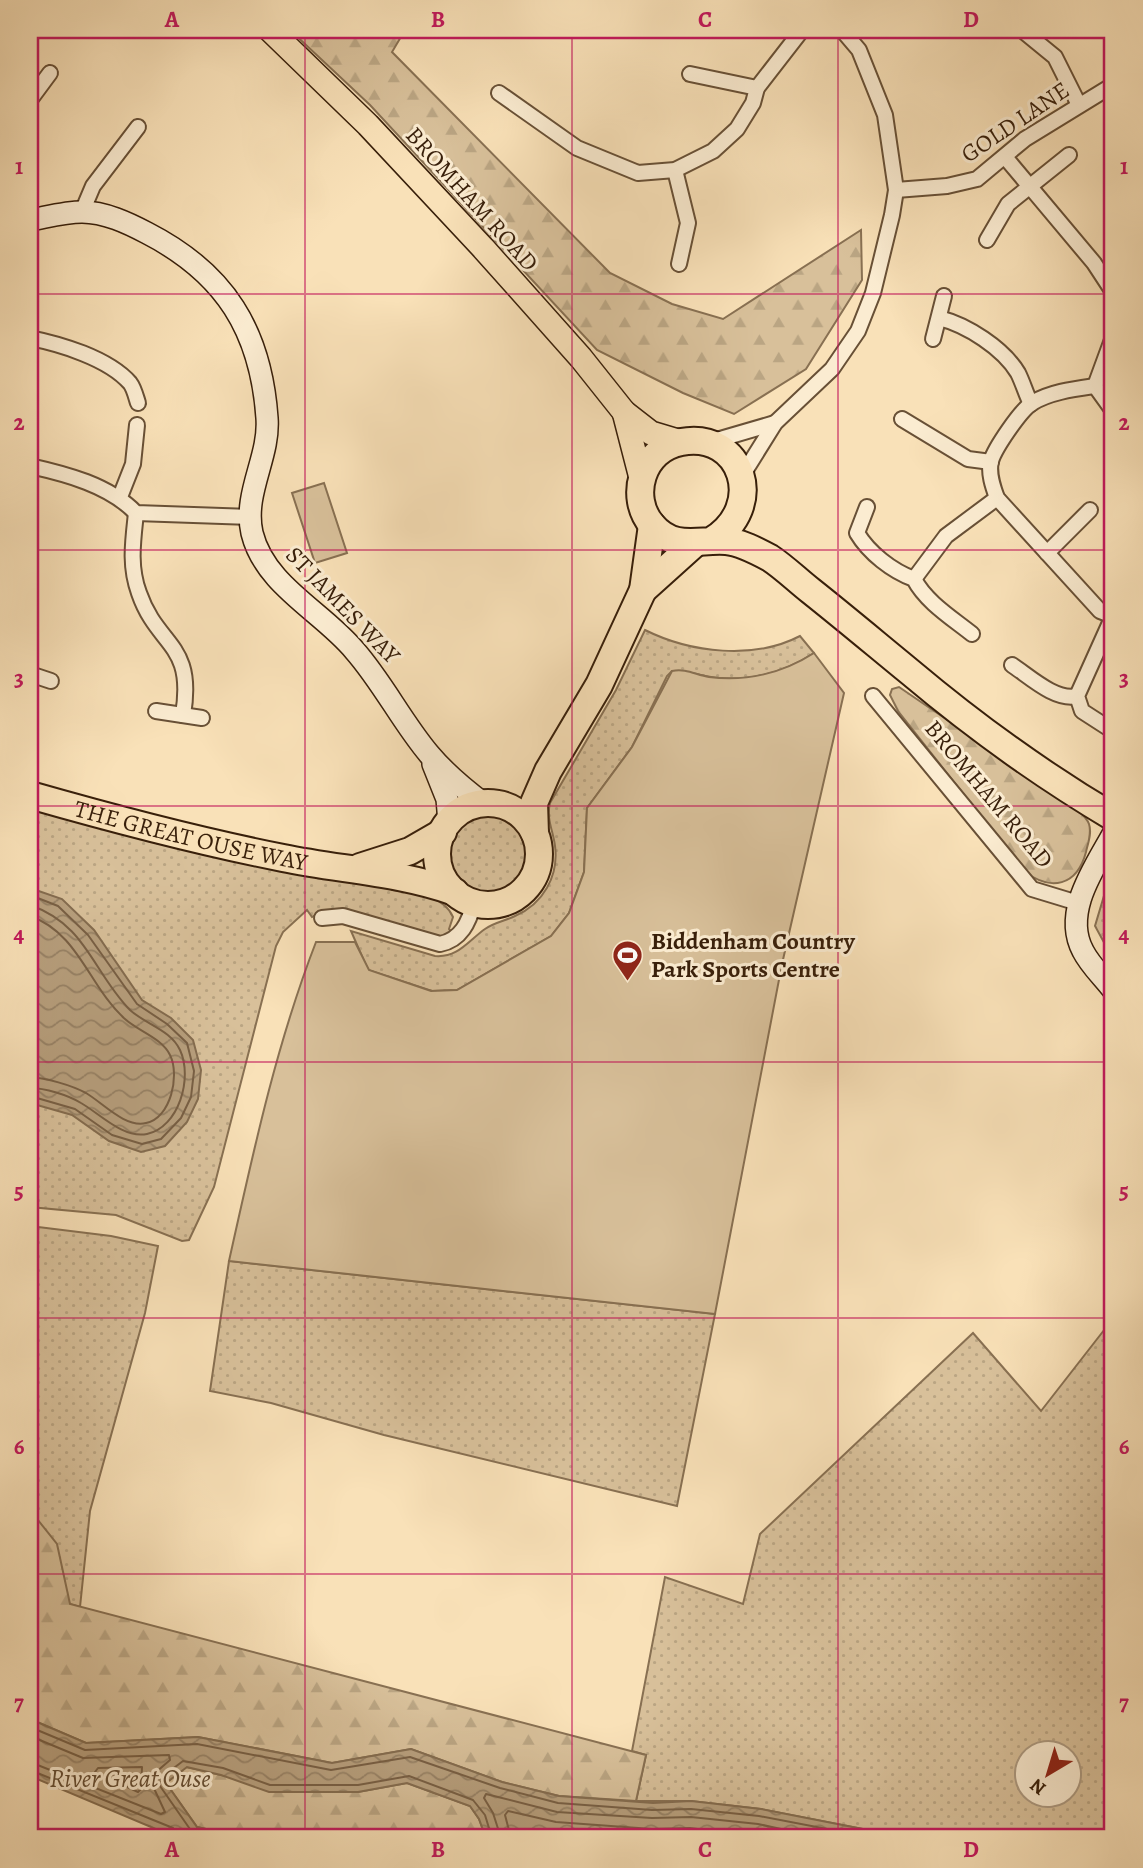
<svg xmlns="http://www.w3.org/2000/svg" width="1143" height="1868" font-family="Alegreya,serif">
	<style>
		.green { fill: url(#green-dots); stroke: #887052; stroke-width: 2; fill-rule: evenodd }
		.forest { fill: url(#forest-firs); stroke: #887052; stroke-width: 2 }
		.pitch { fill: #d8c09a; stroke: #887052; stroke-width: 2 }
		.water { fill: url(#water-waves); stroke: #846c4f; stroke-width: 2 }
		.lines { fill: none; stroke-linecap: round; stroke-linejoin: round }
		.shore { stroke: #785f44; stroke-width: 2 }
		.street-casing { stroke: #685036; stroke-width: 18 }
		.secondary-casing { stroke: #381f0a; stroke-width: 24 }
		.primary-casing { stroke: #381f0a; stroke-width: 26 }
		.highway-casing { stroke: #381f0a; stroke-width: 30 }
		.street { stroke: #fbecd1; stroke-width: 14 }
		.secondary { stroke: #fbecd1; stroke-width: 21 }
		.primary { stroke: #f9e1b8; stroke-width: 23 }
		.highway { stroke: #f9e1b8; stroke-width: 26 }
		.grid { fill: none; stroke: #c2185b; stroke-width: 2; stroke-opacity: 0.55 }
		.labels { text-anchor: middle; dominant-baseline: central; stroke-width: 6; stroke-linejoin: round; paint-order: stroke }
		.street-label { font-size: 24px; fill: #381f0a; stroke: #fbecd1 }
		.poi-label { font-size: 24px; font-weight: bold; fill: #381f0a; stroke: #fbecd1; text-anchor: start }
		.water-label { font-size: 26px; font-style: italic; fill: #644c32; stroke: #fbecd1 }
		.neatline { fill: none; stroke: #c2185b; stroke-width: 2.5 }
		.grid-label { font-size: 23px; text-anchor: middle; font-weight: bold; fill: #c2185b }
	</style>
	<defs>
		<pattern id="green-dots" width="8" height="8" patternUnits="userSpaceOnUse" patternTransform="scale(1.75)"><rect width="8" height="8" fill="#d8c09a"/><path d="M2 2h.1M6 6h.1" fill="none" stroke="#baa583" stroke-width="1.8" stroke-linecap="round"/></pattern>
		<pattern id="forest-firs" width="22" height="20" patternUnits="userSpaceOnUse" patternTransform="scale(1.75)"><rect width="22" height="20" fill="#d8c09a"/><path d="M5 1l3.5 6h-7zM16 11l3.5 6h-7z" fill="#baa583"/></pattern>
		<pattern id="water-waves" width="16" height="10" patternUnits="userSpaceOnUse" patternTransform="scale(1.75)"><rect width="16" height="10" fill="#b79f7d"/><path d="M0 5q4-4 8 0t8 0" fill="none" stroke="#968165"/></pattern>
	</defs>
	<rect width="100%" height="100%" fill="#f9e1b8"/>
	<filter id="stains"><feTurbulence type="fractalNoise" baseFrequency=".00286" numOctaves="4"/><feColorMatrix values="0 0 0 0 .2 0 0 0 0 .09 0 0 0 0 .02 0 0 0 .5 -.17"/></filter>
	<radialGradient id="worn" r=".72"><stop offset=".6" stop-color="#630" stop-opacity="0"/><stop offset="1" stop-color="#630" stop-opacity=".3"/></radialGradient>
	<g class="green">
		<path d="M645,630C691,653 754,660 800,636L814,653C786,671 753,681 720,678C703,677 689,670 672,671L667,676L632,747L587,808L584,872L569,913L551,936L457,990L432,991L368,970L351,931L435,956C458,958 468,941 485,929C495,922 505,921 515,916C543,904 559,876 555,846C553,830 546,819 550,803L616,690Z"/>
		<path d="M30,805L392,883V890C414,893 444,895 453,917L449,929L453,934L444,939L321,913L312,917L307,910L283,932L276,946L214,1187L189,1240L182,1241L116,1215L30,1207Z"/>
		<circle cx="488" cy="854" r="41"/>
		<polygon points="1113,883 1113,959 1095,926 1106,889"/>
		<polygon points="30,1226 111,1236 158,1246 145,1313 90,1511 80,1607 70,1604 30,1563"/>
		<polygon points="229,1261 715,1314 677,1506 384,1435 271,1403 210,1391"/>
		<path d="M1108,1325L1113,1331V1838H960L873,1831L761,1809L691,1801H636L646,1755L632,1751L665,1577L743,1604L760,1534L973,1333L1041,1411ZM1028,1752H1070V1794H1028Z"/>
	</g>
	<g class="forest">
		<polygon points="290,30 405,30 392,52 610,273 672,304 723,319 861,230 862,280 806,369 734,414 683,393 597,350 370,105"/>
		<path d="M899,687L1075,807C1080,812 1087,818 1089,824C1092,833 1088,843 1086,852C1077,886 1051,892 1024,871L898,711L890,695L892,689Z"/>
		<polygon points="30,1510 57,1544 70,1604 646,1755 636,1801 559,1796 502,1782 411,1749 332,1763 198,1737 86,1743 30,1719"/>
		<polygon points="186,1767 221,1775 358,1792 407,1783 470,1806 479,1819 486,1838 246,1838 197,1827 166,1783"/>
	</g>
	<g class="pitch">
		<polygon points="324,483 347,553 315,563 292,493"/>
		<path d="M814,653L844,693L782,964L715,1314L229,1261C253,1153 276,1045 316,942H355L369,970L431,991L457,990L551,936L569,913L584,872L587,808L632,747L672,671C686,668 696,675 709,677C746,682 783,673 814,653Z"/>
	</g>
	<g class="water">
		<polygon points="30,888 62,899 94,930 142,1000 171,1018 193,1040 201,1070 198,1099 187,1122 165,1146 141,1152 109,1141 72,1115 30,1103"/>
		<polygon points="30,1719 86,1743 198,1737 332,1763 411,1749 502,1782 559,1796 653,1803 691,1801 761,1809 873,1831 960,1838 486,1838 479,1819 470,1806 407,1783 358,1792 269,1792 221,1775 187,1767 166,1783 197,1827 246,1838 177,1838 30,1776"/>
	</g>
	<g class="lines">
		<g class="shore">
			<polyline points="30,895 58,906 88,935 137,1004 167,1024 187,1043 194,1071 191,1097 181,1118 161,1139 142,1144 112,1135 75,1109 30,1096"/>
			<path d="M30,905C87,925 92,971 130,1010C145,1024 171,1030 180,1050C193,1078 179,1127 147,1134C123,1139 99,1113 81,1103C68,1095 45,1088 30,1088"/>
			<path d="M30,916C79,933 89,987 125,1019C138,1031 162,1038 170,1055C180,1075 171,1118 146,1123C125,1128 103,1103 86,1093C71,1085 46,1078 30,1077"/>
			<polyline points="30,1727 85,1750 197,1744 331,1770 410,1757 500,1788 558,1803 652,1810 691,1809 759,1816 874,1838"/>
			<polyline points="30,1736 83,1758 169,1755 170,1760 155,1773 151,1782 165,1812 161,1814 30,1762"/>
			<polygon points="142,1767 141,1789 138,1792 95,1772 98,1768"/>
			<polyline points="30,1770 173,1828 178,1838"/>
			<polyline points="215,1838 192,1832 160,1786 162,1777 183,1761 223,1768 270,1785 358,1785 409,1776 473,1800 485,1815 492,1838"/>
			<polyline points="501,1838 493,1813 484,1798 486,1794 557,1812 652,1818 691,1817 758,1824 822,1838"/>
			<polyline points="511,1838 505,1815 508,1811 556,1822 652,1829 690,1828 767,1838"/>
		</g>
		<defs>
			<g id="street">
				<polyline points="1022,30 1055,57 1079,105"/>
				<polyline points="690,74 757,88"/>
				<polyline points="499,93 577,148 638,173 675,170 713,151 737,129 753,103 757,88 802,30"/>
				<polyline points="30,100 50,73"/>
				<polyline points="1005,157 1094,263 1113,292"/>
				<polyline points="675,170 688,223 679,264"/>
				<polyline points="896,190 947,186 977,179 1025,139 1113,85"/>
				<polyline points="82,212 93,186 138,127"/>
				<polyline points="987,240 1008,204 1069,155"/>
				<path d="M939,318C967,325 1003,348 1018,373C1023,383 1026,394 1031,404"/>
				<polyline points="1113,337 1095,386 1113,411"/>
				<path d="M30,338C60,344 108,358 130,383C134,388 136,397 138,403"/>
				<polyline points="933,339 944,296"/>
				<path d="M1095,386C1074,389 1050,392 1032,403C1020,411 995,448 991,461C988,473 993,487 997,498L1100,611L1113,616"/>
				<polyline points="902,419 968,459 991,462"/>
				<polyline points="710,442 775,423"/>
				<path d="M30,466C66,474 109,485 136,513L251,517"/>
				<polyline points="742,476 775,423 832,369 858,331 873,293 892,215 896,190 885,115 859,50 842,30"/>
				<polyline points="120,497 133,464 137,425"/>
				<path d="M867,507L857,533C869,553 892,571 914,579C926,602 952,618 972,634"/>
				<path d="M136,513C133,541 129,566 139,593C158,648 195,642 183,715"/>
				<polyline points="1047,553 1090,510"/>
				<polyline points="914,579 946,536 997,498"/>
				<polyline points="1113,616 1077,696 1082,711 1113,731"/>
				<path d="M1012,665C1029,676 1055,701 1077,696"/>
				<polyline points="30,674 51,681"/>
				<polyline points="873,696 1032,889 1078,903"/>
				<polyline points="156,711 202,718"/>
				<path d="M322,918L343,916L440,944C461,940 469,922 474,903"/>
			</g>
			<g id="secondary">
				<path d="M30,220C47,217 65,212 82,212C105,212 128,223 147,233C225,273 261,331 267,418C270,457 243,493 252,533C265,586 322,611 355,651C383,683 402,722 429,754C445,773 464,789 484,804"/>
				<polyline points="433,764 447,799 449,822"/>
				<path d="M1113,834C1095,867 1062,912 1083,951C1090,965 1103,977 1113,990"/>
			</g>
			<g id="primary">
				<polyline points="270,30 368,125 483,248 581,358 624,412 651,433 681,442"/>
				<polyline points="624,412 641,478"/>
			</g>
			<g id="highway">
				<path d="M711,541C768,507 742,430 681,442C642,449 628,497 652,525C674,551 698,539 726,541C740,542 757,551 770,558C784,567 798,581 811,591C845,618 877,645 910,672C973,725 1042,775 1113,817"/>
				<polyline points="643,590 693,545"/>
				<path id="s1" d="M30,795C114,819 197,841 283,858C341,870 399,872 455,892"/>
				<circle cx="488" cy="854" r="51"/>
				<polyline points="535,834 534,803 548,771 599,685 643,590 652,525"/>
				<polyline points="360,867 410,851 443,832"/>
			</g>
		</defs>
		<use href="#street" class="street-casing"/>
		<use href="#secondary" class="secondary-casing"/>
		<use href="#primary" class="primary-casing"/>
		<use href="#highway" class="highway-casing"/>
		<use href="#street" class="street"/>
		<use href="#secondary" class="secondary"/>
		<use href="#primary" class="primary"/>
		<use href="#highway" class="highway"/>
	</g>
	<path class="grid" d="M305,30V1838M572,30V1838M838,30V1838M30,294H1113M30,550H1113M30,806H1113M30,1062H1113M30,1318H1113M30,1574H1113"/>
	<defs>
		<symbol id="stadium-pin" viewBox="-11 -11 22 30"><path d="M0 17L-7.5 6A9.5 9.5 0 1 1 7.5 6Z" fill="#8f2418" stroke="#fbecd1"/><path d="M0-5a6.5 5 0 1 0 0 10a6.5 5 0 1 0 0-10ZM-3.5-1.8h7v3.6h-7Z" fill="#fff"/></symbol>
	</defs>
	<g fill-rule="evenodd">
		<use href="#stadium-pin" x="610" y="938" width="35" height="47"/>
	</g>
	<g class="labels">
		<g class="street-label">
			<text transform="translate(1015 122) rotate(-34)">GOLD LANE</text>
			<text transform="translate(472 199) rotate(48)">BROMHAM ROAD</text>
			<text transform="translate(343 605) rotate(46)">ST JAMES WAY</text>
			<text transform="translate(989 794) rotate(50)">BROMHAM ROAD</text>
			<text stroke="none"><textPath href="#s1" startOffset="166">THE GREAT OUSE WAY</textPath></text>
		</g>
		<g class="poi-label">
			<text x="651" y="941">Biddenham Country<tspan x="651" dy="28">Park Sports Centre</tspan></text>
		</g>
		<g class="water-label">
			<text x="130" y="1778">River Great Ouse</text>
		</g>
	</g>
	<rect width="1143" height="1868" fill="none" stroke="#f9e1b8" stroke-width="77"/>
	<g transform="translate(1048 1774) rotate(218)"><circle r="33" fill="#fbecd1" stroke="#ad9a81" stroke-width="2"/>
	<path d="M0-5L12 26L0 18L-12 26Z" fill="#8f2418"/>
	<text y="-10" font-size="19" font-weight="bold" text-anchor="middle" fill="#381f0a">N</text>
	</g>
	<rect x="38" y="38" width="1066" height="1791" class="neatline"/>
	<g class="grid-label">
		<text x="172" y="27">A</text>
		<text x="438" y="27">B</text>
		<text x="705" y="27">C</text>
		<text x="971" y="27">D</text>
		<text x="19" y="174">1</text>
		<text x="1124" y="174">1</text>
		<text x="19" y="430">2</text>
		<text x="1124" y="430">2</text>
		<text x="19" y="686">3</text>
		<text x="1124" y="686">3</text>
		<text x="19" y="942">4</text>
		<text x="1124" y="942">4</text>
		<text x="19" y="1198">5</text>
		<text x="1124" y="1198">5</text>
		<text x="19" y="1454">6</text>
		<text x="1124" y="1454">6</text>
		<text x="19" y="1710">7</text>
		<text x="1124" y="1710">7</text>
		<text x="172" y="1857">A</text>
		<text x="438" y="1857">B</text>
		<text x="705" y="1857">C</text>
		<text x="971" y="1857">D</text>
	</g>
	<rect width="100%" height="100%" filter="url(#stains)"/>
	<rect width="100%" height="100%" fill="url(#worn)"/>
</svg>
